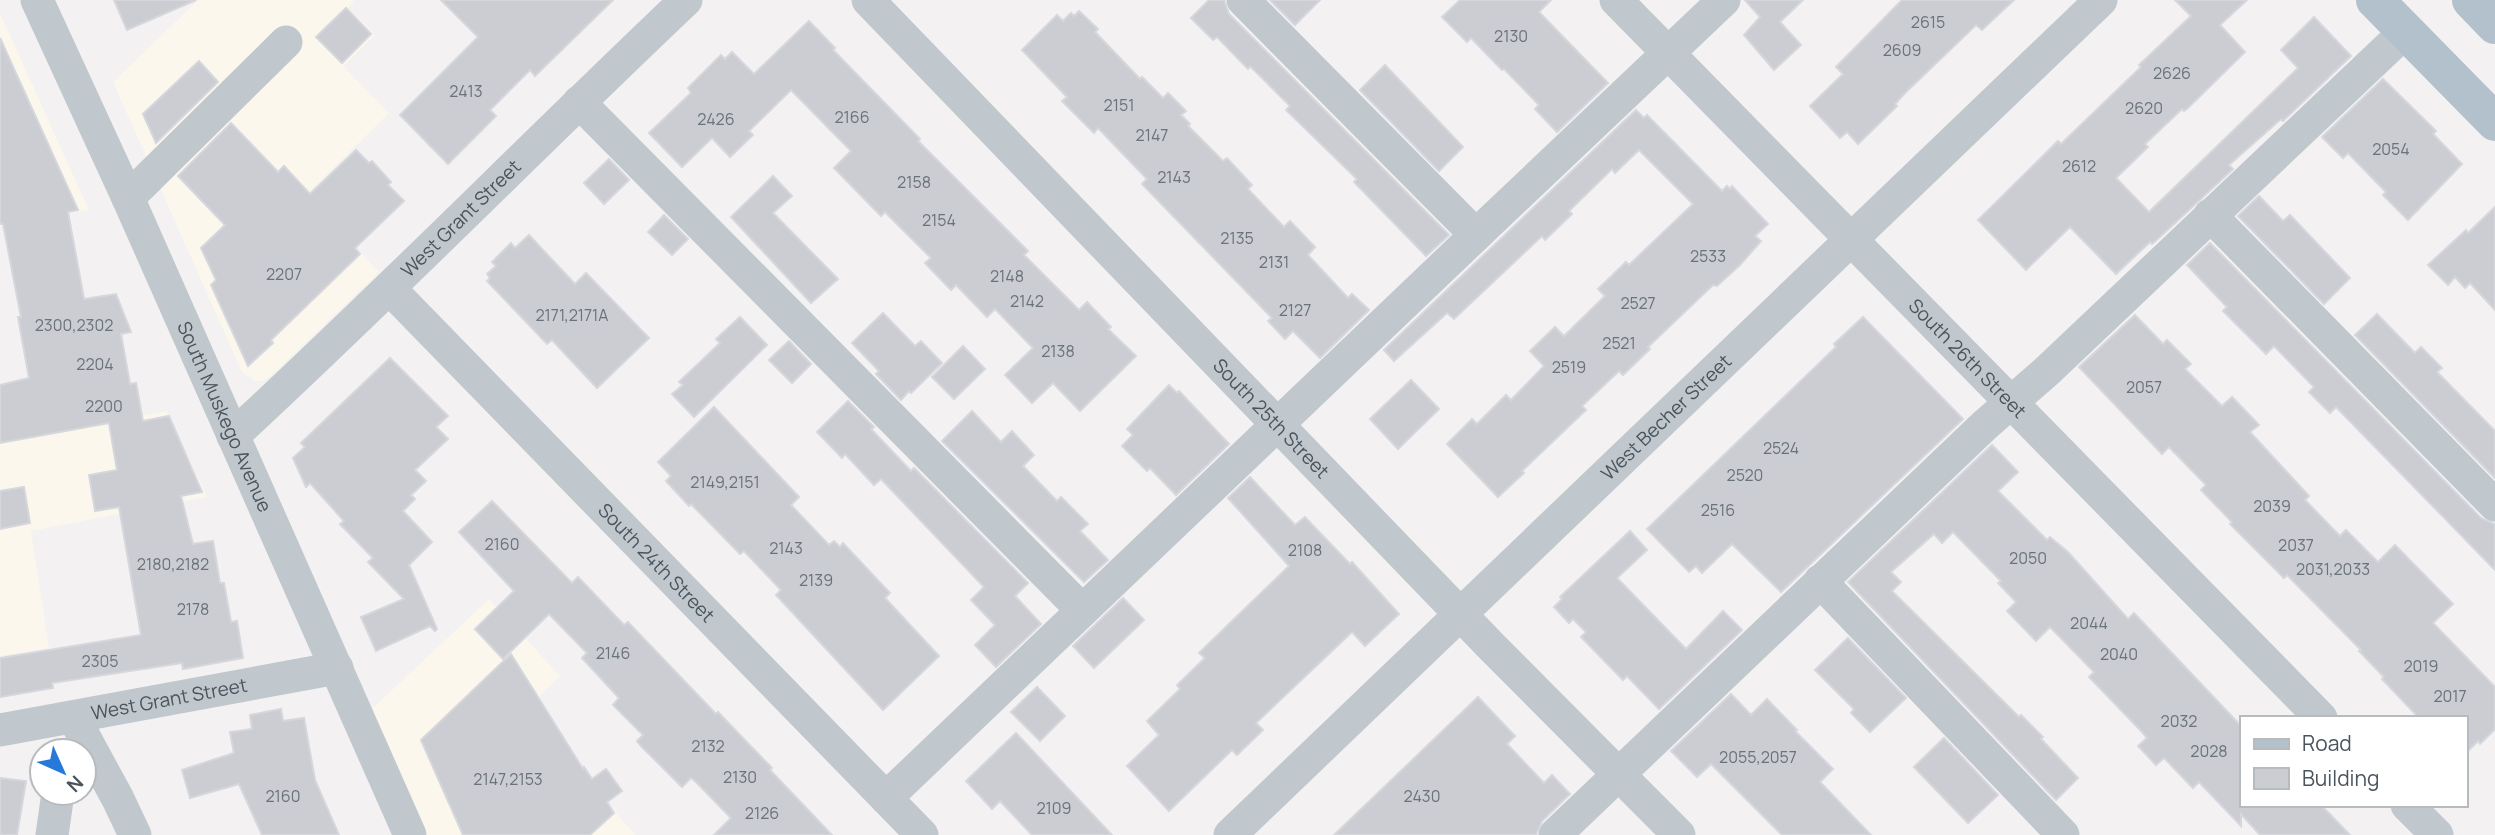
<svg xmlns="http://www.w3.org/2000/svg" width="2495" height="835" font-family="Manrope,sans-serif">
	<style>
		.commercial { fill: #fbf7ec }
		.building { fill: #cbcdd3; stroke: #d5d7dc; stroke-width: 2 }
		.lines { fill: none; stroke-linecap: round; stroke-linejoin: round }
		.minor { stroke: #c0c8ce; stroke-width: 33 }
		.major { stroke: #b3c1cd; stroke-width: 38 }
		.labels { text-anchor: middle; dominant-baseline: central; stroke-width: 5; stroke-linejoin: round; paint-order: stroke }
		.number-label { font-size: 16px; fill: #6a727a }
		.street-label { font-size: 19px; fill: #4a545d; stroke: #fff }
	</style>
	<rect width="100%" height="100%" fill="#f3f1f1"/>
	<g class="commercial">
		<polygon points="198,0 352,0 354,1 348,8 375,35 343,66 389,113 306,195 379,272 271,376 262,381 255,381 242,372 113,82"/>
		<polygon points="0,13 89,210 0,226"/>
		<polygon points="167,411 207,497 31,531 49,648 0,656 0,440"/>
		<polygon points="489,599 560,676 539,697 577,768 635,835 410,835 360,720"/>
	</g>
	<g class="building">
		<polygon points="114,0 196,0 127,30"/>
		<polygon points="441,0 613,0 535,76 530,70 490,110 496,116 448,164 400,115 478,37"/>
		<polygon points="1209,0 1224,0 1229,14 1449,235 1426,256 1354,182 1357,179 1286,110 1290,106 1250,66 1248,69 1217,37 1213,40 1191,18"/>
		<polygon points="1270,0 1320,0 1295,25"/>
		<polygon points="1460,0 1551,0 1539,12 1608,83 1557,132 1535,109 1539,105 1504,69 1502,70 1471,38 1467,42 1442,17"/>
		<polygon points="1745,0 1803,0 1780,22 1801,45 1774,70 1744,35 1760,17"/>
		<polygon points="1902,0 2014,0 1982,30 1976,25 1905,93 1895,104 1897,106 1858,144 1847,132 1840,138 1810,106 1843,74 1836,67"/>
		<polygon points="2175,0 2247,0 2220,25 2245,52 2187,109 2184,111 2182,109 2145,144 2148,147 2116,178 2149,212 2298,68 2281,50 2314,17 2351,56 2283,121 2281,119 2229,165 2233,169 2160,237 2152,244 2150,242 2116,274 2070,227 2026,270 1978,220 2058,141 2061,144 2141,67 2139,65 2191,16"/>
		<polygon points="346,8 371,34 342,63 316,37"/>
		<polygon points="1079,11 1098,29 1095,32 1140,79 1142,77 1163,98 1168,93 1186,111 1181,115 1190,124 1188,126 1223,161 1227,158 1252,185 1248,189 1284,227 1290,221 1315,247 1308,255 1348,298 1352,294 1369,310 1320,358 1293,331 1285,339 1268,321 1272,318 1142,184 1147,179 1098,128 1094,133 1062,101 1067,97 1022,50 1057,15 1063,21 1071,13 1074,16"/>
		<polygon points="809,21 835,48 833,50 920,139 918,141 1028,251 1024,255 1079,310 1087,302 1111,327 1108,329 1136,356 1080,411 1053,383 1032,403 1005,375 1033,348 995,309 987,317 956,285 951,290 925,263 931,258 885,212 881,216 834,168 851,151 791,90 749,131 753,135 730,157 712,138 682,167 649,133 691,93 688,88 721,55 725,59 732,52 754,74"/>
		<polygon points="0,38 78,210 68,212 84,299 116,294 131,332 121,334 130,384 136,383 143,421 169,416 202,492 181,496 193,544 213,541 220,583 224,583 231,622 237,621 243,658 183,669 182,663 52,683 53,688 0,697 0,658 141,635 119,507 95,511 89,475 117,470 109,423 0,443 0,385 29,378 18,317 21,317 3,224 0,224"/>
		<polygon points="199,61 218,82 156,143 143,114"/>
		<polygon points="1385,65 1463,147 1439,171 1360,90"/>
		<polygon points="2383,79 2436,131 2433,134 2462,164 2408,220 2383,195 2386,192 2348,153 2343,158 2322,137"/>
		<polygon points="1636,110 1644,118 1647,115 1722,191 1727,186 1730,189 1732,186 1768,224 1755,236 1761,241 1740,265 1717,286 1713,285 1648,347 1650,349 1623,375 1619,371 1582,406 1586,410 1522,471 1524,473 1498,497 1447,444 1472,419 1477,424 1506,395 1511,400 1544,366 1530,351 1555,327 1564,336 1605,296 1598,289 1626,262 1629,265 1693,204 1639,150 1615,173 1612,169 1569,211 1572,214 1545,240 1542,236 1454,319 1447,313 1394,361 1384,350"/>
		<polygon points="231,123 278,172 284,166 310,194 356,150 369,163 372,161 391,182 388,185 404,201 355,248 360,254 271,340 273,343 248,366 211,285 216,280 201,248 225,225 178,176"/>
		<polygon points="609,159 629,180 604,204 584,183"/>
		<polygon points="773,176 792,196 773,213 838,279 811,303 731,217"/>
		<polygon points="2259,196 2283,221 2290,215 2350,278 2324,304 2238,216"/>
		<polygon points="2495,207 2495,310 2470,283 2465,288 2455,277 2448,285 2428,265 2466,230 2468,233"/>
		<polygon points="664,215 688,239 672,255 648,232"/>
		<polygon points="529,235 575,284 586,273 649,338 597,388 552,340 547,344 487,281 490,278 487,274 496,266 492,262 511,243 515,248"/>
		<polygon points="2210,243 2481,518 2495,524 2495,570 2336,407 2330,413 2309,392 2314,387 2274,346 2266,354 2223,311 2227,307 2187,265"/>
		<polygon points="883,313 915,346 921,341 942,363 911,393 909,391 901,400 876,374 879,371 852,343"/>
		<polygon points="2377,314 2415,353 2421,347 2442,368 2437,372 2495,431 2495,478 2355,335"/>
		<polygon points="2135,315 2163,344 2167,340 2191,364 2185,369 2222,406 2232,397 2259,425 2250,432 2309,496 2305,500 2340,536 2346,530 2378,562 2395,545 2453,604 2433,623 2495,687 2495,729 2480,744 2478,741 2465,754 2465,718 2419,718 2382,679 2384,677 2359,651 2361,650 2287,575 2284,578 2230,524 2232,522 2201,490 2206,485 2169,447 2162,454 2079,367"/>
		<polygon points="740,317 767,345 694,417 672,394 683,385 679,382 720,343 716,339"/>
		<polygon points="1863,317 1963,419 1781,592 1732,544 1702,573 1696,566 1689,572 1647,529 1836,347 1834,344"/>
		<polygon points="789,341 811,364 792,383 769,360"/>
		<polygon points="963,346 985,369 954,399 932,377"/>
		<polygon points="390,358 448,416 436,427 448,439 415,470 426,481 411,495 415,499 403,511 432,542 409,565 437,629 435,631 430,626 376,651 361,617 404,599 368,562 373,558 340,524 344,521 310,483 306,487 293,458 305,447 301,443"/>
		<polygon points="1411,380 1439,409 1398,449 1370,419"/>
		<polygon points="1169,385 1177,393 1179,391 1229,444 1176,495 1150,468 1147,471 1122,446 1133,435 1127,429"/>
		<polygon points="848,401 874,427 871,429 911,471 914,468 1028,583 1015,596 1041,624 996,667 975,645 995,625 971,600 984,587 881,479 874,485 845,454 842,458 817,432"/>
		<polygon points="714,407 799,497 791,505 829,545 834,541 840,547 843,543 890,593 885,598 939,656 883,710 776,595 781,590 744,551 740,554 691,504 689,506 666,481 671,476 658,462"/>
		<polygon points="972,411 1001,442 1012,431 1034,455 1023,466 1057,501 1061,497 1088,524 1080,531 1108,560 1084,582 942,441"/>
		<polygon points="1992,445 2018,472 1998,491 2047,540 2050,537 2068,552 2128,619 2134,613 2241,726 2241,805 2321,805 2350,835 2260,835 2241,814 2241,826 2199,782 2193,788 2164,758 2156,765 2138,746 2147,738 2142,732 2089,677 2094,672 2050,627 2036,641 2007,611 2016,602 1998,583 2001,581 1953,532 1942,543 1934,534 1891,572 1901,582 1892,591 2019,717 2021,715 2043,737 2041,739 2078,778 2056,800 1848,582"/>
		<polygon points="1250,477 1295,525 1305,517 1350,564 1352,562 1399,614 1365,646 1352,632 1256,723 1263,730 1237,755 1232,750 1169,811 1127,766 1159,735 1147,721 1180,689 1177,685 1205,658 1199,653 1289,566 1228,498"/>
		<polygon points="24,487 30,523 0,529 0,491"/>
		<polygon points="492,501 572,583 578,577 624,625 628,622 716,714 718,712 739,734 772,768 770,770 832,835 714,835 731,818 696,782 691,778 682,787 641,746 637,741 643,735 613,705 619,698 582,658 587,653 549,614 503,659 475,629 514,591 459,532"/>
		<polygon points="1630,531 1647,550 1617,578 1686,649 1723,611 1742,630 1659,709 1627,676 1623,680 1581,637 1586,632 1573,619 1569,623 1554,607 1562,599 1560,597"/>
		<polygon points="1123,598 1144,620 1094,668 1073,646"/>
		<polygon points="1848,638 1906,698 1870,732 1851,713 1854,709 1815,670"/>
		<polygon points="511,654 583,769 584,767 592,779 606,769 622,791 607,802 614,813 590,835 463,835 421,740"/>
		<polygon points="1037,687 1065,716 1040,741 1011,712"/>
		<polygon points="1731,694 1751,715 1767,699 1797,730 1795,731 1833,769 1820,782 1871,835 1782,835 1711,764 1697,777 1671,751"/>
		<polygon points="1478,697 1515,736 1507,744 1544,783 1552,775 1570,794 1542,821 1536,835 1334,835"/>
		<polygon points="281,709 283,721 304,718 315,780 339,835 262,835 239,784 190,798 182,770 234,753 230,732 252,729 250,715"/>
		<polygon points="1016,733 1112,835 1032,835 1000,801 992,809 966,781"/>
		<polygon points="1944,738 1998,795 1968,823 1914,767"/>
		<polygon points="0,778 26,781 17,835 0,835"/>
	</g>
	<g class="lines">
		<g class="minor">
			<path id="s1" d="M37,0L128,198L410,835"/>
			<path id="s2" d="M868,0L1490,645L1679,835"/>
			<path id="s3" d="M1616,0L2321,718"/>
			<polyline points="579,102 1082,610"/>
			<polyline points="128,198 286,42"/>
			<polyline points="2210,215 2495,505"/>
			<polyline points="1476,235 1724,0"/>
			<path id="s4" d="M390,289L922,835"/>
			<path id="s5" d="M233,436C387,294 534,144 686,0"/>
			<polyline points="1820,581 2063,835"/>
			<polyline points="74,718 118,799 135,835"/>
			<path id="s6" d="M0,730L337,668"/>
			<polyline points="886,798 1476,235 1243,0"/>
			<polyline points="2407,805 2437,835"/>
			<polyline points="52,835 58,793"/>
			<path id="s7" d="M1230,835L2101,0"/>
			<polyline points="1555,835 1985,425 2047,371 2406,31"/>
		</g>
		<g class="major">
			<polyline points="2375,0 2495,122"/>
			<polyline points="2471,0 2495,25"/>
		</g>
	</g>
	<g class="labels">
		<g class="number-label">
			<text x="1928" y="22">2615</text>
			<text x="1511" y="36">2130</text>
			<text x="1902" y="50">2609</text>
			<text x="2172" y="73">2626</text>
			<text x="466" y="91">2413</text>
			<text x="1119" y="105">2151</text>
			<text x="2144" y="108">2620</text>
			<text x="852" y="117">2166</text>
			<text x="716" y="119">2426</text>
			<text x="1152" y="135">2147</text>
			<text x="2391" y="149">2054</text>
			<text x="2079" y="166">2612</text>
			<text x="1174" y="177">2143</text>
			<text x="914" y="182">2158</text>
			<text x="939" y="220">2154</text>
			<text x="1237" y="238">2135</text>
			<text x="1708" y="256">2533</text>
			<text x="1274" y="262">2131</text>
			<text x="284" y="274">2207</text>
			<text x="1007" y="276">2148</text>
			<text x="1027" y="301">2142</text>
			<text x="1638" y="303">2527</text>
			<text x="1295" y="310">2127</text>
			<text x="572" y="315">2171,2171A</text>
			<text x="74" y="325">2300,2302</text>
			<text x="1619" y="343">2521</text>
			<text x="1058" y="351">2138</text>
			<text x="95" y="364">2204</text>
			<text x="1569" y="367">2519</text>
			<text x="2144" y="387">2057</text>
			<text x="104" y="406">2200</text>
			<text x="1781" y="448">2524</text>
			<text x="1745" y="475">2520</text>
			<text x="725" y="482">2149,2151</text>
			<text x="2272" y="506">2039</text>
			<text x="1718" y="510">2516</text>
			<text x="502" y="544">2160</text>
			<text x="2296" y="545">2037</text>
			<text x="786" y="548">2143</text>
			<text x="1305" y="550">2108</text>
			<text x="2028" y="558">2050</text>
			<text x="173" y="564">2180,2182</text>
			<text x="2333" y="569">2031,2033</text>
			<text x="816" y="580">2139</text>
			<text x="193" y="609">2178</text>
			<text x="2089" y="623">2044</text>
			<text x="613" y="653">2146</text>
			<text x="2119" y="654">2040</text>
			<text x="100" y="661">2305</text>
			<text x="2421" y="666">2019</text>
			<text x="2450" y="696">2017</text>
			<text x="2179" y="721">2032</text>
			<text x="708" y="746">2132</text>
			<text x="2209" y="751">2028</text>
			<text x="1758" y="757">2055,2057</text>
			<text x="740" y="777">2130</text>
			<text x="508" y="779">2147,2153</text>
			<text x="283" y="796">2160</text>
			<text x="1422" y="796">2430</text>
			<text x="1054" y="808">2109</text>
			<text x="762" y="813">2126</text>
		</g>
		<g class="street-label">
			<text stroke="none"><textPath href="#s5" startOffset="315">West Grant Street</textPath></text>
			<text stroke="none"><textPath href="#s3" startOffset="502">South 26th Street</textPath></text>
			<text stroke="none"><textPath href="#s1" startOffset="457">South Muskego Avenue</textPath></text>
			<text stroke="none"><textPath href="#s7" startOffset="604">West Becher Street</textPath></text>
			<text stroke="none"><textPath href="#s2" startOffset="581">South 25th Street</textPath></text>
			<text stroke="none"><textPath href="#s4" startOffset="382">South 24th Street</textPath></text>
			<text stroke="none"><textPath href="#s6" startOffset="172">West Grant Street</textPath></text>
		</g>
	</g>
	<rect x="2240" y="716" width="228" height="91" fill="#ffffff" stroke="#b7bbbe" stroke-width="2"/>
	<rect x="2254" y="739" width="35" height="10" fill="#b3c1cd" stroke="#b7bbbe" stroke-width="2"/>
	<text x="2302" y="751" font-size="21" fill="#4a545d">Road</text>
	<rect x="2254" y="768" width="35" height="21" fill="#cbcdd3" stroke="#b7bbbe" stroke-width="2"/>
	<text x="2302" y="786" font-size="21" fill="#4a545d">Building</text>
	<g transform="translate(63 772) rotate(135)"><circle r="33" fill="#ffffff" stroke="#b7bbbe" stroke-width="2"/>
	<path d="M0-5L12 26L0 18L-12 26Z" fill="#2679d8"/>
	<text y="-10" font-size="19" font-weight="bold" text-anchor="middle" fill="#4a545d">N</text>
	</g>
</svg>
